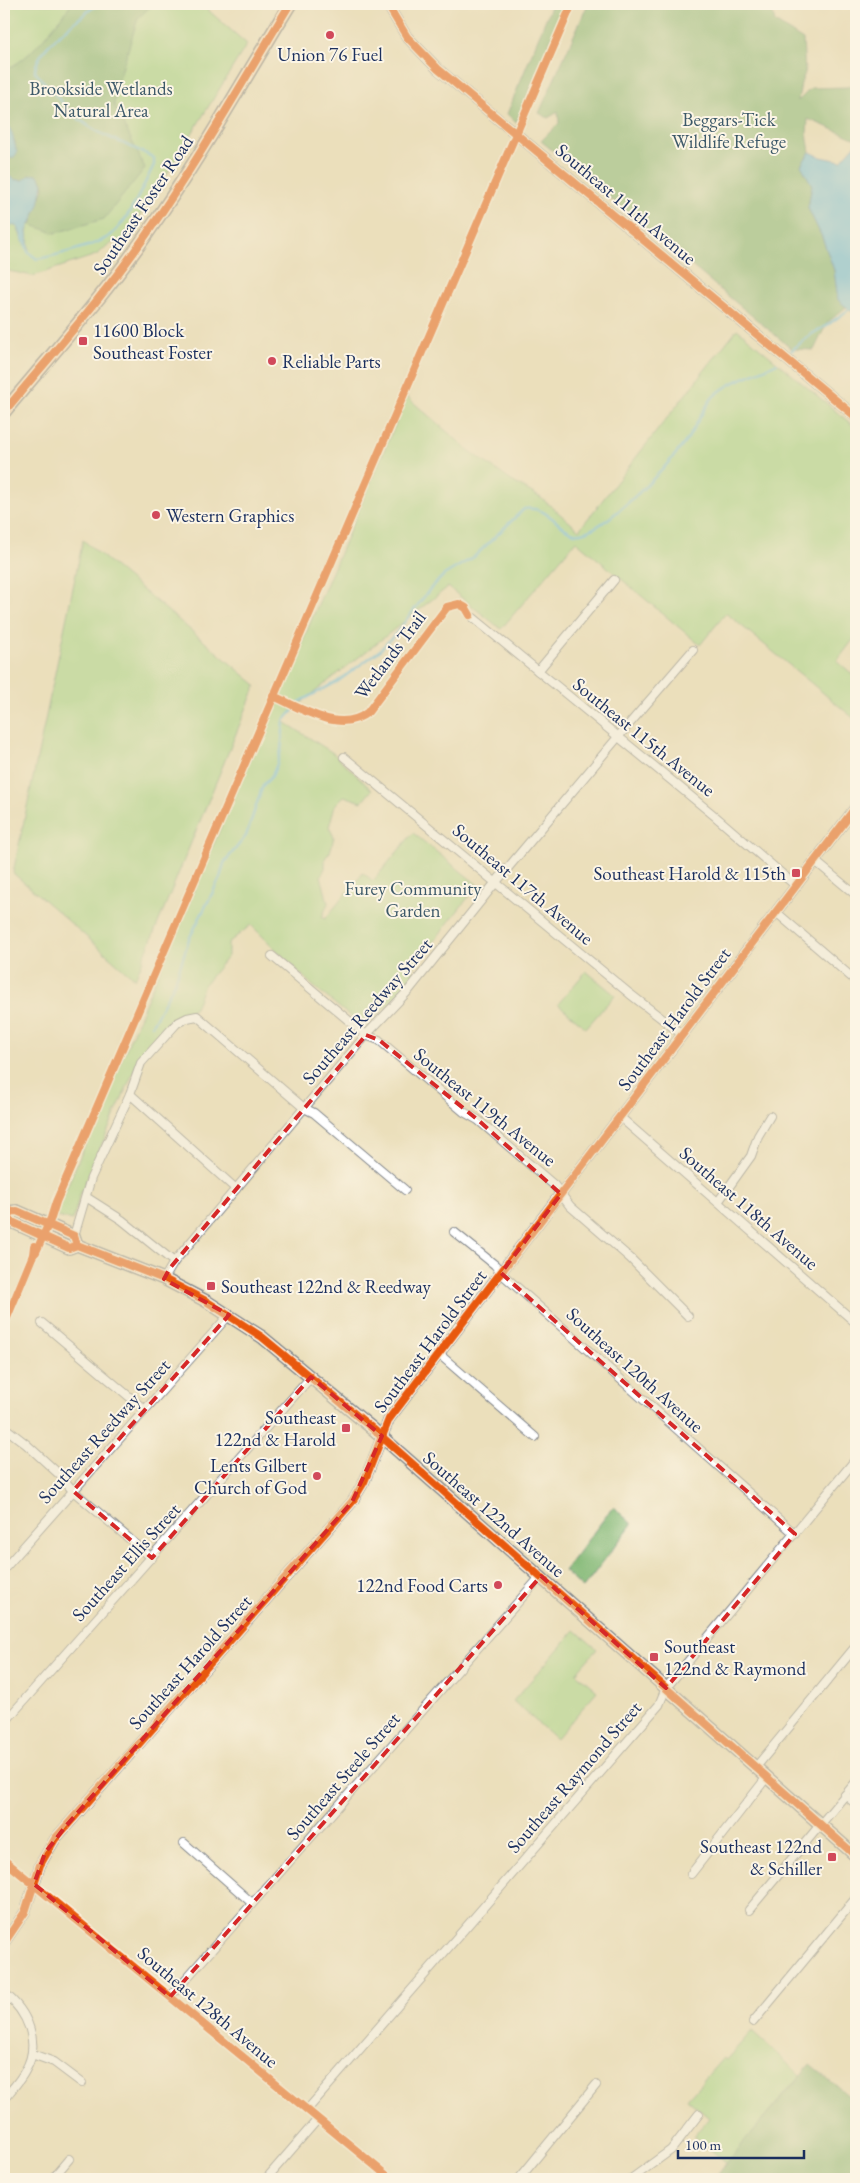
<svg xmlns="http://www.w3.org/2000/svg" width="860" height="2183" font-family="'EB Garamond',serif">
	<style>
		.green { fill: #a2d889; stroke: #5e8474 }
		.forest { fill: #81b875; stroke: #4e746a }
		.water { fill: #67bee4; stroke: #4176a1 }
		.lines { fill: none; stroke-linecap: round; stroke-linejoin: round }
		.stream { stroke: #67bee4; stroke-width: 2.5 }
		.minor-casing { stroke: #83878c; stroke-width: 10 }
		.tertiary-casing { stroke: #83878c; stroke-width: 12 }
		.secondary-casing { stroke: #83878c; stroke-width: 14 }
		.primary-casing { stroke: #83878c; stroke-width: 15 }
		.minor { stroke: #fff; stroke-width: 8 }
		.tertiary { stroke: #fff; stroke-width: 10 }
		.secondary { stroke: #fde4d0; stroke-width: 11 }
		.primary { stroke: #f9bc8a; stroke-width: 12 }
		.cycleway-casing { stroke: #fcf5e5; stroke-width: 11 }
		.cycleway { stroke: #e8590c; stroke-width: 8 }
		.marked { fill: none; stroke: #d62828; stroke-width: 4; stroke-dasharray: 10 6; stroke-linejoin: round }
		.poi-dot { fill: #d1495b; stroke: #fcf5e5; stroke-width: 2 }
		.labels { text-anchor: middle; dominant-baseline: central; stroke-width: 4; stroke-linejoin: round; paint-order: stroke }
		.poi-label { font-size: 19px; fill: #1b2f5e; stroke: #fcf5e5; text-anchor: start }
		.park-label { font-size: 19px; fill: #3d5969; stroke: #fcf5e5 }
		.street-label { font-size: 19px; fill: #1b2f5e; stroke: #fcf5e5 }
	</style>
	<rect width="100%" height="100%" fill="#fcf5e5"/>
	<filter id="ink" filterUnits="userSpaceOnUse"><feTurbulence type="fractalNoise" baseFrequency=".02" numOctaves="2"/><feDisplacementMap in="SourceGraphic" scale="10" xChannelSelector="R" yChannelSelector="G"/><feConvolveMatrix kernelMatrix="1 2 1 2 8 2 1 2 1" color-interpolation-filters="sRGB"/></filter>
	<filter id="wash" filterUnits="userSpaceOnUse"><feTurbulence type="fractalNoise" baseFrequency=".0096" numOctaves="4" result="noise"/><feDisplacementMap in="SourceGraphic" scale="20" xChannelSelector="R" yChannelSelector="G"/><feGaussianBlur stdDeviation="1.12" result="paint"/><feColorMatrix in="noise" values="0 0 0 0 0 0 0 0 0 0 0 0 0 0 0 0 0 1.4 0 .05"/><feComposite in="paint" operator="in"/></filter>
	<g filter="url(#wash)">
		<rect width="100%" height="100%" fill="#ebdfbb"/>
		<g class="green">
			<polygon points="4,4 201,4 247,44 159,187 120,244 115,241 96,255 33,276 4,270 4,228 12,225 18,227 23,243 29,249 27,231 44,188 43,183 4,174 4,160 11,157 4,118"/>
			<polygon points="737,329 856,428 856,636 837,661 856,677 856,720 726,613 700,645 576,541 501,629 448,587 307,698 283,721 333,753 372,790 362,802 344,796 335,805 329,827 334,837 330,852 325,858 325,868 321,876 328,903 322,917 325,919 363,873 373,881 413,833 478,885 412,969 415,974 398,996 366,1025 362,1026 313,986 251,925 228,943 228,956 204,985 195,1008 159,1036 139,1059 79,1197 73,1220 56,1217 55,1215 245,770 272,712 407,397 467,449 510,480 541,498 579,530"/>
			<polygon points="83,540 256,685 135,979 13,873"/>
			<polygon points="586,971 615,995 586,1028 558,1004"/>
			<polygon points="575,1630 597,1649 576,1673 597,1691 556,1739 513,1701"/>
			<polygon points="752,2031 800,2075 727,2163 694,2136 709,2118 687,2099 723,2058 726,2060"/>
		</g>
		<g class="forest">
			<path d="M72,4H153L138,18L119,79L114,104L145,168L104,219L55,233L31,225L44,188L42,180L29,175L23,180H16L4,174V160L14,157L15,142L4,118V69C28,64 56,22 72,4Z"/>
			<polygon points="552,4 566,4 516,123 507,114"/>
			<polygon points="588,4 770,4 775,22 803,40 805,73 801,83 798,101 811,88 847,87 856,84 856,139 808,119 807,133 810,152 801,165 812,185 808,208 822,237 834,270 838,300 846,307 827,323 814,350 792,349 541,141 559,123 558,112 548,118 539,113"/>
			<polygon points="613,1507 632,1524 583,1588 564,1571"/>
			<polygon points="810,2064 856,2102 856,2176 853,2179 713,2179"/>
		</g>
		<g class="water">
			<polygon points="4,118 12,133 17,153 14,157 4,160"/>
			<polygon points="856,144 856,315 838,300 834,270 822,237 808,208 812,185 801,165 810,152 821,157 841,161"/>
			<path d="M4,174L16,180H23C29,175 31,174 38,175L43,183L39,204L27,231L29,250L23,243L18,227L12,225L4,228Z"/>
		</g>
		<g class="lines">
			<g class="stream">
				<path d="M26,245L28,252L37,259C54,256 99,245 111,235C129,220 143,186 154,165V158C133,146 110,140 90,127C67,112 53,91 35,72C35,49 75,23 92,8L101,4"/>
				<polyline points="791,351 810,335 829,324 851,308"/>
				<path d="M152,1025L175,982L189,939L220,878L224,863L246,836L263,785L272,776L277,764L281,750L284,721L301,701L337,682L379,651L397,632L430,589L444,575L474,557L524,509C550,504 562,537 581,533C609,528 671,463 688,438C695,427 706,404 714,396C731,380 756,374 777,363"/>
			</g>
		</g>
	</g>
	<g filter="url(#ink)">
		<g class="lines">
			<defs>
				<g id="minor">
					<polyline points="470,615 716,817 796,886"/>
					<polyline points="538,671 614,580"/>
					<polyline points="344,757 630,994 683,1035"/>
					<polyline points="815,861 856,895"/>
					<polyline points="776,912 856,981"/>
					<polyline points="272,956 366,1035 379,1040 464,1112 478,1120 554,1185 570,1206 630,1258 688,1316"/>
					<polyline points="130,1094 236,1189"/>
					<polyline points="620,1117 856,1323"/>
					<polyline points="86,1197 122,1220 174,1262"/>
					<polyline points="718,1202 751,1156 758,1136 770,1116"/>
					<polyline points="454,1232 495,1265 501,1273 795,1534"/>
					<polyline points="74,1236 91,1178 130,1094 141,1063 177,1023 187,1018 197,1016 304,1108 314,1113 405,1190"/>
					<polyline points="164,1279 174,1262 366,1035 409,990 496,882 618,737 693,650"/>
					<polyline points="42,1323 145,1410"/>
					<polyline points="439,1354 535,1437"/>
					<polyline points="4,1427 26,1444 60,1475 73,1491 152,1558"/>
					<polyline points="4,1569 229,1315"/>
					<polyline points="4,1723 311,1377"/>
					<polyline points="756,1767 856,1646"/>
					<polyline points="845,1795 856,1804"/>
					<polyline points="184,1843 252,1903"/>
					<polyline points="4,1860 391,2179"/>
					<polyline points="691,1874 767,1777"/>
					<polyline points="749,1910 856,1782"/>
					<path d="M4,1993C27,2011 42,2043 25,2071C20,2081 11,2090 4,2099"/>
					<polyline points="170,1997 541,1576"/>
					<polyline points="753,2022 856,1898"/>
					<polyline points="32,2054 54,2062 82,2083"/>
					<polyline points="307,2110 659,1705 666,1688 856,1459"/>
					<polyline points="52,2179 69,2159"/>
					<polyline points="266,2179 318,2119"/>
					<polyline points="519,2179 596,2085"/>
					<polyline points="631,2179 671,2150 699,2114"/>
				</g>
				<g id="tertiary">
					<polyline points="387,4 407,37 438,69 856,417"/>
					<polyline points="4,1943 25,1912 40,1865 55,1839 352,1502 364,1482 389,1419 856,807"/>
				</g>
				<g id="secondary">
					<polyline points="4,1210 12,1222 69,1248 77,1245 164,1279 206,1301 262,1337 373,1429 856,1856"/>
					<polyline points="7,1212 17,1211 74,1236 77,1245"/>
				</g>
				<path id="primary" d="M4,412C52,354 103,297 146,235C198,161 243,81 290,4"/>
			</defs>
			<use href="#minor" class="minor-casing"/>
			<use href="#tertiary" class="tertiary-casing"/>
			<use href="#secondary" class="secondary-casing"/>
			<use href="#primary" class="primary-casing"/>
			<use href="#minor" class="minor"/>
			<use href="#tertiary" class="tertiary"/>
			<use href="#secondary" class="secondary"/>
			<use href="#primary" class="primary"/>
			<defs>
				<g id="cycleway">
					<polyline points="387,4 407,37 438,69 856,417"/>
					<path d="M4,412C52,354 103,297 146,235C198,161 243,81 290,4"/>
					<path d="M273,696C302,708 340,735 368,712L447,607L459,604L466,608L470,615"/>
					<polyline points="4,1210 12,1222 69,1248 77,1245 164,1279 206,1301 262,1337 373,1429 856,1856"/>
					<polyline points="7,1212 17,1211 74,1236 77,1245"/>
					<polyline points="33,1255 36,1252 51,1218 56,1202 572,4"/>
					<polyline points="4,1325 33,1255 34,1246"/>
					<polyline points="4,1860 391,2179"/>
					<polyline points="4,1943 25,1912 40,1865 55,1839 352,1502 364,1482 389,1419 856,807"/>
				</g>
			</defs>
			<use href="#cycleway" class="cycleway-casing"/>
			<use href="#cycleway" class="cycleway"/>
		</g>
	</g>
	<path d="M0 0H860V2183H0ZM366,1035L379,1040L478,1120L561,1194L501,1273L795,1534L666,1688L541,1576L170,1997L34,1884L45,1853L65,1827L352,1502L382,1436L311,1377L152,1558L73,1491L229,1315L164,1279L170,1268Z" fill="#ebdfbb" fill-opacity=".55" fill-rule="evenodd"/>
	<path class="marked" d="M366,1035L379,1040L478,1120L561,1194L501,1273L795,1534L666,1688L541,1576L170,1997L34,1884L45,1853L65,1827L352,1502L382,1436L311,1377L152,1558L73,1491L229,1315L164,1279L170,1268Z"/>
	<g class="poi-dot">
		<circle cx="330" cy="35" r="5"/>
		<rect x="78" y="336" width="10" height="10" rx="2.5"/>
		<circle cx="272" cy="361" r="5"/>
		<circle cx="156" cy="515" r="5"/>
		<rect x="791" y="868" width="10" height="10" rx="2.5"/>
		<rect x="206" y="1281" width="10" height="10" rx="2.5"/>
		<rect x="341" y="1423" width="10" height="10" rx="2.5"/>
		<circle cx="317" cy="1476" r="5"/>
		<circle cx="498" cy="1585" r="5"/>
		<rect x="649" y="1652" width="10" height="10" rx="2.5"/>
		<rect x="827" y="1852" width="10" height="10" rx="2.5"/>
	</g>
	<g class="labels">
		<g class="poi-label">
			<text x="330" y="54" text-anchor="middle">Union 76 Fuel</text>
			<text x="93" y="330">11600 Block<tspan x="93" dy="22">Southeast Foster</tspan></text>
			<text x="282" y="361">Reliable Parts</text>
			<text x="166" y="515">Western Graphics</text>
			<text x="786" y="873" text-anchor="end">Southeast Harold &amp; 115th</text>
			<text x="221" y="1286">Southeast 122nd &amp; Reedway</text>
			<text x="336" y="1417" text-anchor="end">Southeast<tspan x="336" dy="22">122nd &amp; Harold</tspan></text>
			<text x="307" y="1465" text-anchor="end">Lents Gilbert<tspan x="307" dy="22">Church of God</tspan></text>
			<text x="488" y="1585" text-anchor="end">122nd Food Carts</text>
			<text x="664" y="1646">Southeast<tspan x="664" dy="22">122nd &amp; Raymond</tspan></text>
			<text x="822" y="1846" text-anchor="end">Southeast 122nd<tspan x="822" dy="22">&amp; Schiller</tspan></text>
		</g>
		<g class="park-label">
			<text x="101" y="88">Brookside Wetlands<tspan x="101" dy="22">Natural Area</tspan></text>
			<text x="729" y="119">Beggars-Tick<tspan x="729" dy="22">Wildlife Refuge</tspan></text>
			<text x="413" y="888">Furey Community<tspan x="413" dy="22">Garden</tspan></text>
		</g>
		<g class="street-label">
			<text transform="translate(626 204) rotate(40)">Southeast 111th Avenue</text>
			<text transform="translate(143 205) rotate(-56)">Southeast Foster Road</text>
			<text transform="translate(390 655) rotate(-53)">Wetlands Trail</text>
			<text transform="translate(644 737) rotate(39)">Southeast 115th Avenue</text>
			<text transform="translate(523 884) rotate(40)">Southeast 117th Avenue</text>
			<text transform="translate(367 1011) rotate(-49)">Southeast Reedway Street</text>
			<text transform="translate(674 1019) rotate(-53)">Southeast Harold Street</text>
			<text transform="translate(485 1107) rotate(39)">Southeast 119th Avenue</text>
			<text transform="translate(749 1208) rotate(41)">Southeast 118th Avenue</text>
			<text transform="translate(430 1341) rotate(-53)">Southeast Harold Street</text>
			<text transform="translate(635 1370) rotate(42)">Southeast 120th Avenue</text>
			<text transform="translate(104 1431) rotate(-48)">Southeast Reedway Street</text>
			<text transform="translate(494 1514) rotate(41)">Southeast 122nd Avenue</text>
			<text transform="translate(126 1562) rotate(-48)">Southeast Ellis Street</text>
			<text transform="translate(190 1662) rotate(-48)">Southeast Harold Street</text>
			<text transform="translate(343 1776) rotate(-49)">Southeast Steele Street</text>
			<text transform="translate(574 1777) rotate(-49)">Southeast Raymond Street</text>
			<text transform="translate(208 2007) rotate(40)">Southeast 128th Avenue</text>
		</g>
	</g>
	<rect width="860" height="2183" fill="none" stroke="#fcf5e5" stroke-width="20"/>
	<path d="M678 2150v8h126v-8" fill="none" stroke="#1b2f5e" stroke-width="2.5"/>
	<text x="685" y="2150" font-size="15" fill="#1b2f5e" stroke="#fcf5e5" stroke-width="4" paint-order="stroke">100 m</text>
</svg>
